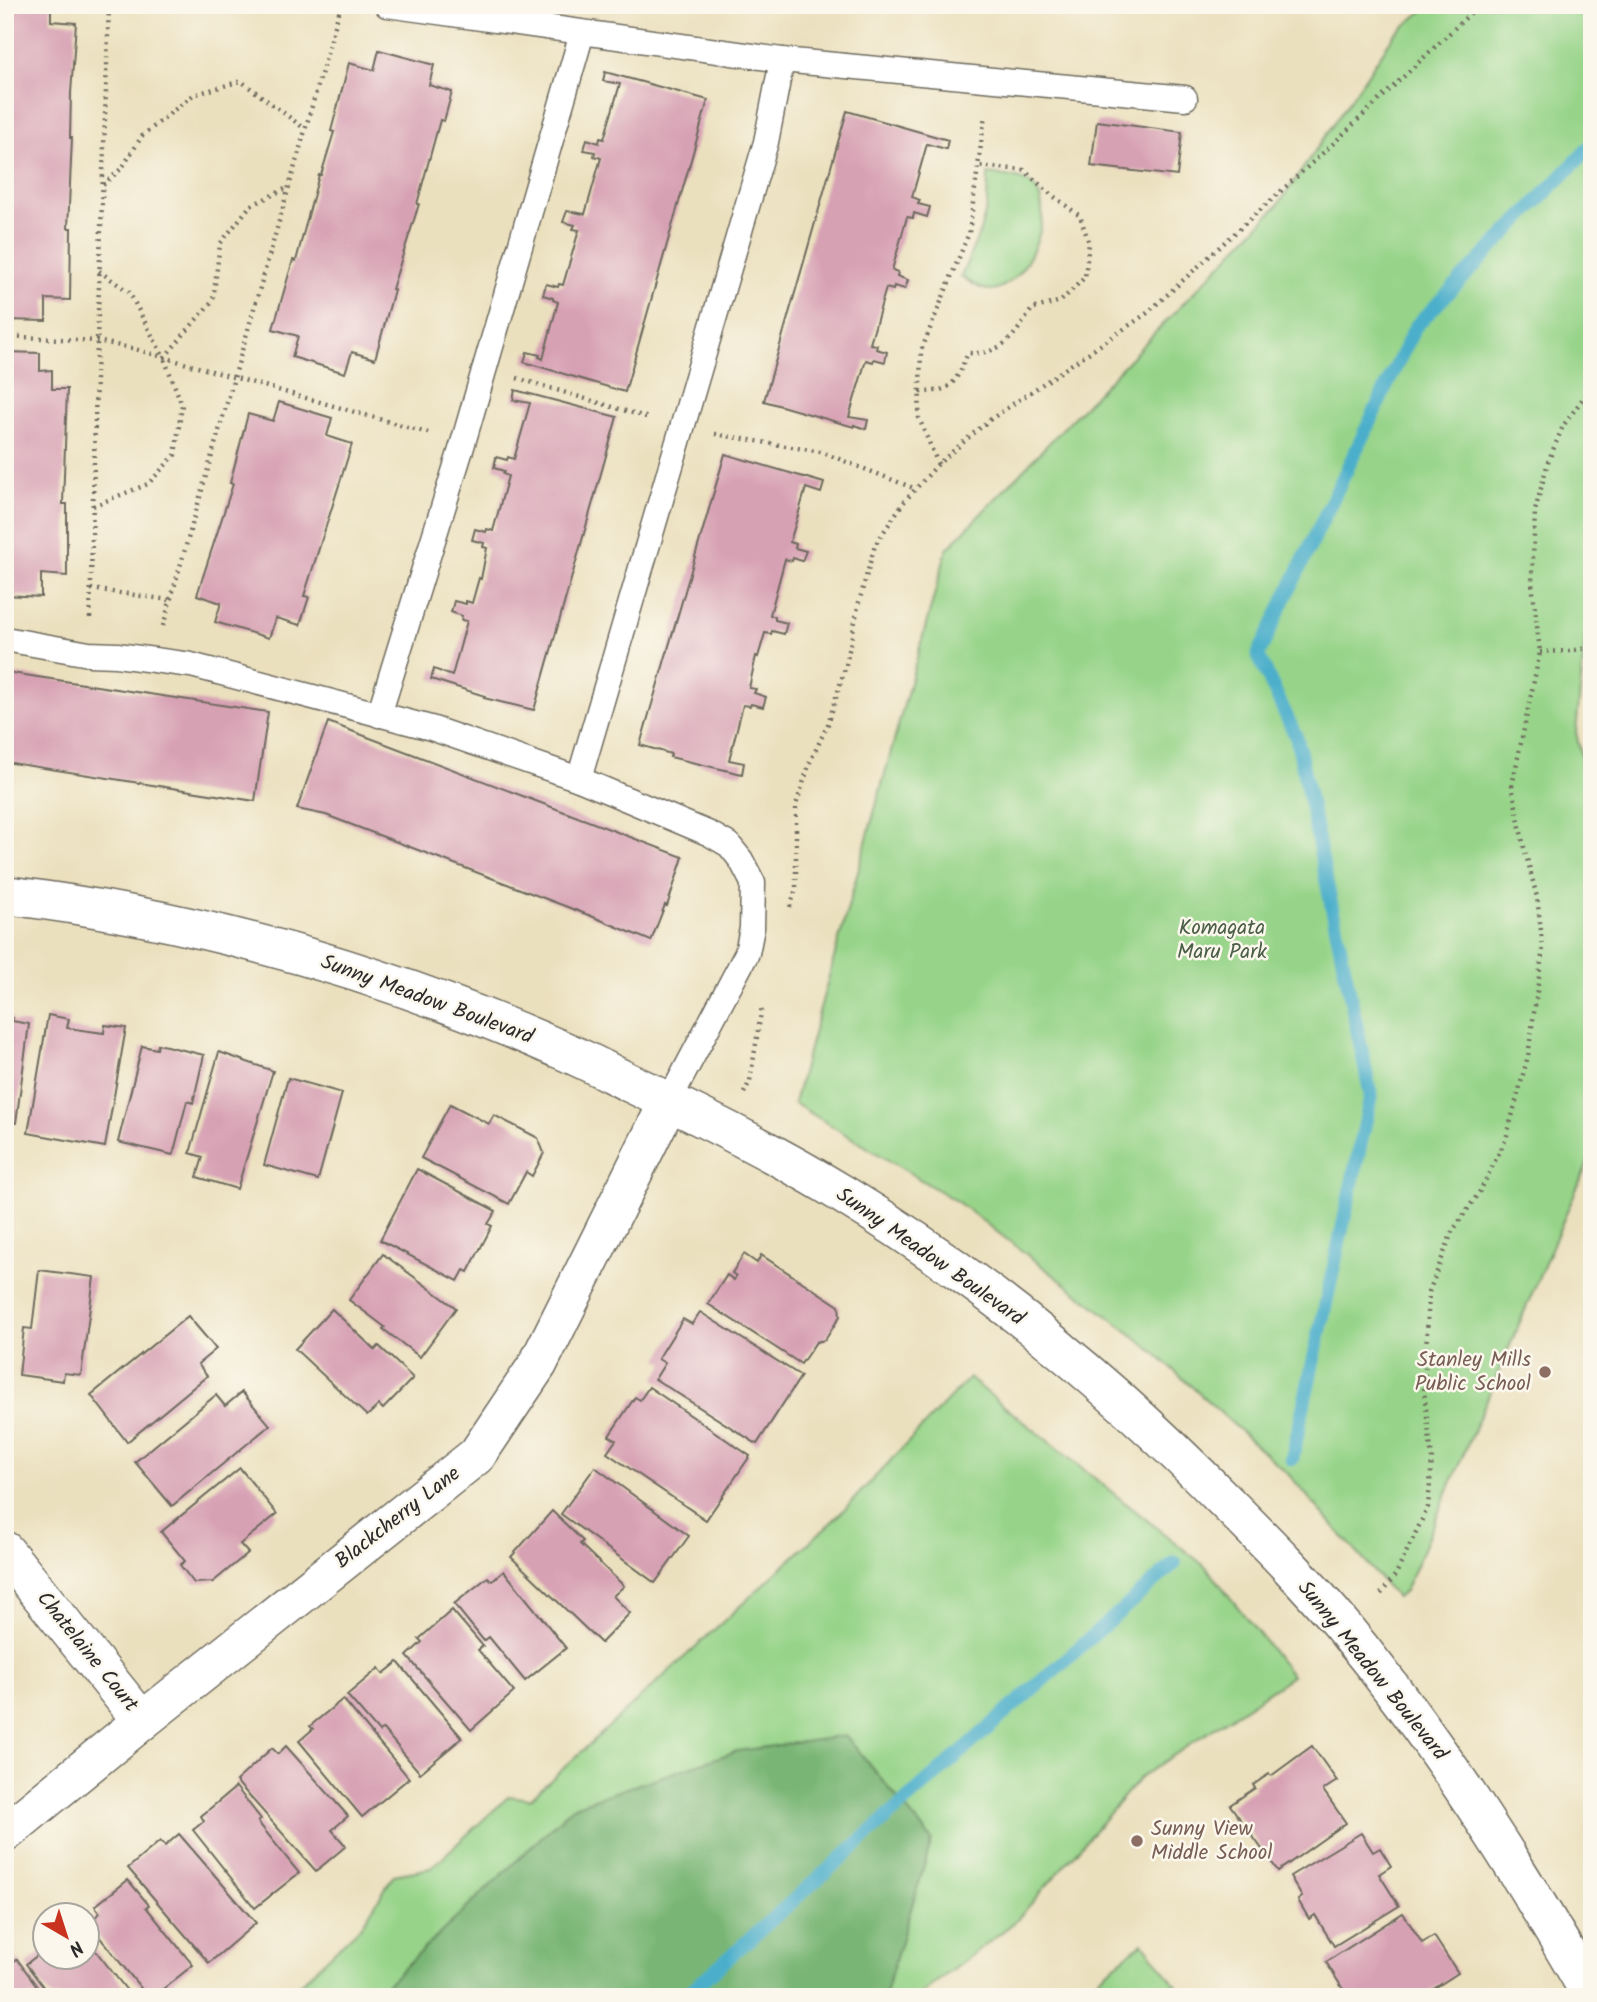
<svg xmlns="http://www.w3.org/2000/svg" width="1597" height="2002" font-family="Kalam,sans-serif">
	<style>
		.green { fill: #97d489; stroke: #61805a; stroke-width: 2 }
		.forest { fill: #79b675; stroke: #527050; stroke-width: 2 }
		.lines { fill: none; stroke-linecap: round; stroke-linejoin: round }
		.stream { stroke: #4bafcb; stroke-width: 14 }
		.building { fill: #d7a1b4 }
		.service-casing { stroke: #6e6a5e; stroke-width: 27 }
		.minor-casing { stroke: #6e6a5e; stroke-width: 41 }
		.tertiary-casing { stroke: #6e6a5e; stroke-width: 41 }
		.path { stroke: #6e6a5e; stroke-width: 4.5; stroke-dasharray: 2 5; stroke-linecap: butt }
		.service { stroke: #fff; stroke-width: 24 }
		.minor { stroke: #fff; stroke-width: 38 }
		.tertiary { stroke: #fff; stroke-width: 38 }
		.education-dot { fill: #8d6e63; stroke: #fbf7ec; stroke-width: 2.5 }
		.labels { text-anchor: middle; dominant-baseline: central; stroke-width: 5; stroke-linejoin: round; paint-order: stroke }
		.park-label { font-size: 21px; fill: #4b5e47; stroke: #fbf7ec }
		.street-label { font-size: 21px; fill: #2b2b2b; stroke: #fbf7ec }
		.education-label { font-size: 21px; fill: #785e54; stroke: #fbf7ec; text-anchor: end }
	</style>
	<rect width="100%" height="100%" fill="#fbf7ec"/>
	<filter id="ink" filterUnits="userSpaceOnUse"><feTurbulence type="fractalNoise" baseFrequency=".0143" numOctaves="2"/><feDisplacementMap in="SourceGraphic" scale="14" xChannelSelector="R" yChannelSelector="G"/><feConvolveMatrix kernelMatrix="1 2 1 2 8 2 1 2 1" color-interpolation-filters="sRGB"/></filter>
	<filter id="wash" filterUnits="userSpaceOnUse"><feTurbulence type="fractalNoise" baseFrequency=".00686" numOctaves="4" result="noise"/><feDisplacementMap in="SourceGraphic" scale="28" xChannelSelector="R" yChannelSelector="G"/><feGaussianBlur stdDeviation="1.57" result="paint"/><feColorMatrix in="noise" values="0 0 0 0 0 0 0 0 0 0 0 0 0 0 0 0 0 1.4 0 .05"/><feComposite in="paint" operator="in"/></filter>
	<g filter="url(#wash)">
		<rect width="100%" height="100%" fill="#ebe0be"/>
		<g class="green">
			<polygon points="1430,5 1592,5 1592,570 1576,732 1592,810 1592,1153 1405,1591 1397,1598 1289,1475 1147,1346 959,1203 794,1103 947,549 1278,205 1395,34"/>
			<path d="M988,174C1002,176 1024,176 1034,187C1058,214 1025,287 991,290C981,291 969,281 961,277L979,234L987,207Z"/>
			<polygon points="969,1378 1207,1568 1292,1676 1140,1778 1016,1921 917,1997 286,1997 362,1925 394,1875 431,1868 509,1796 530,1799 838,1516"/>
			<polygon points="1143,1943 1185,1997 1074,1997"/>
		</g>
		<polygon class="forest" points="846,1736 932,1840 884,1997 373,1997 574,1806 737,1751"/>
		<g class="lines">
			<g class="stream">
				<polyline points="1292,1459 1371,1096 1297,739 1258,655 1415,327 1592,145"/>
				<polyline points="684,1997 1175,1563"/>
			</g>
		</g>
		<g id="blocks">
			<g class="building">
				<polygon points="5,5 51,5 51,21 76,23 71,93 70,138 72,138 68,228 71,228 70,300 46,299 46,321 5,320"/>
				<polygon points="379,50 434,65 429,85 452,92 444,121 440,120 417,204 419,204 392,289 394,290 375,359 352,352 345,373 292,357 298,336 273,329 293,260 296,261 319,175 321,175 334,132 331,131 349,63 374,70"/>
				<polygon points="605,72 708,100 625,392 524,362 527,352 540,355 539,357 543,359 558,302 553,300 553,298 543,295 546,284 558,287 559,284 563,285 579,230 573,229 575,225 563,222 567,211 585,214 601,158 594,156 595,152 584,150 587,139 599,143 600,138 604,139 620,84 603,81"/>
				<polygon points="847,111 948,140 946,149 927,144 912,197 920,200 918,204 930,207 927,217 914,213 913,218 907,217 892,270 898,272 897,276 908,280 905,289 894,286 893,290 886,288 870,344 877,345 876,349 887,352 885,362 874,359 873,362 866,360 849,417 868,420 866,429 854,425 854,427 764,401"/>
				<polygon points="1097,121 1182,132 1177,176 1091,166"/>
				<polygon points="5,352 40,353 40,371 52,370 52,389 67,389 63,504 67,504 67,576 41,574 41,597 5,595"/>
				<polygon points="515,390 617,417 534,710 484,698 485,696 431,679 434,669 452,676 467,621 461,620 462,616 451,612 454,601 466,604 466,601 472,603 479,578 481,579 487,548 483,547 484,543 472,540 475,529 486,532 487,529 493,531 508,476 503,474 504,471 494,468 496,457 507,460 508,457 514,459 530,403 513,400"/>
				<polygon points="279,402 332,418 327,436 352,444 304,596 309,597 300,625 276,618 269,638 215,622 221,603 197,595 233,484 230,483 248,414 273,421"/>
				<polygon points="725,454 824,483 821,493 806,488 790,542 796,544 795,548 806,551 802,561 793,558 792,561 785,559 770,615 775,617 775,620 787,623 784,634 772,631 771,634 765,633 758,657 756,656 749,688 756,689 754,693 766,697 763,707 751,704 750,706 743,705 729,760 744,763 742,774 670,757 671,754 640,745"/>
				<polygon points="5,672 268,712 255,801 5,762"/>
				<polygon points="328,722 683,857 667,906 665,905 651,941 591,916 326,815 297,809"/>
				<polygon points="48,1015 69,1019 67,1028 104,1033 105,1025 126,1028 105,1147 28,1133"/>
				<polygon points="5,1017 13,1018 12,1021 29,1024 16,1123 5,1122"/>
				<polygon points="158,1044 204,1055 193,1103 187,1101 173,1155 118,1142 142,1046 157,1049"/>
				<polygon points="219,1052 273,1071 237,1189 197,1177 203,1157 190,1153"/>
				<polygon points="288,1078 342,1093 318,1180 264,1165"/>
				<polygon points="450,1104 489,1124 494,1115 538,1138 544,1153 532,1176 526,1172 509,1204 421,1158"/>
				<polygon points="417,1169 496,1211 488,1224 492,1226 468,1272 464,1270 458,1281 380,1240"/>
				<polygon points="383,1254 456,1308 420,1357 383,1329 385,1327 349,1300"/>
				<polygon points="744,1254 757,1263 761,1255 839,1306 840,1316 825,1340 816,1342 801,1364 708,1304 727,1275 734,1280 736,1276 732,1273"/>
				<polygon points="39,1270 94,1277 81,1375 64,1373 63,1381 19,1375 24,1328 32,1329"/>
				<polygon points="332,1309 375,1350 379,1346 413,1378 383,1409 379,1405 367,1416 295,1349"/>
				<polygon points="700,1312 801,1376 757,1444 655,1379 665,1363 658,1359 683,1319 692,1324"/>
				<polygon points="188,1316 216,1349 198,1364 207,1376 127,1442 91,1395"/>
				<polygon points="649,1387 750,1456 706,1520 607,1453 616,1440 609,1436 635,1397 640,1400"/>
				<polygon points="242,1392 270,1425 172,1506 135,1462 216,1395 225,1406"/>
				<polygon points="595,1467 689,1536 655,1583 561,1514"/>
				<polygon points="240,1468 277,1514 240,1544 248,1553 213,1582 194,1583 180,1565 185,1561 161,1532"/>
				<polygon points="552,1511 583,1541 580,1544 624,1586 613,1596 630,1613 601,1643 511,1557"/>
				<polygon points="504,1571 566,1648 525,1681 489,1637 484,1641 454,1604 488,1577 492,1581"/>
				<polygon points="452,1610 483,1646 478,1650 514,1692 471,1730 407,1656 422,1642 419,1639"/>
				<polygon points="398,1662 462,1738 420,1773 383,1729 379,1732 347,1695 379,1668 383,1674"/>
				<polygon points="343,1699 409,1778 362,1817 299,1741 313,1729 310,1726"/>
				<polygon points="286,1746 348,1816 332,1830 346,1846 316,1871 236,1781 272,1748 278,1754"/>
				<polygon points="1312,1746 1337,1781 1323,1790 1346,1823 1278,1871 1230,1805 1255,1788 1253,1785 1269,1774 1271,1776"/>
				<polygon points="236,1787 261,1819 258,1822 299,1873 255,1908 193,1830 204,1821 201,1816"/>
				<polygon points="1361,1833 1373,1852 1380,1848 1391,1866 1379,1874 1399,1906 1334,1946 1315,1915 1309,1919 1298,1900 1302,1897 1290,1876"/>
				<polygon points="179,1834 256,1923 209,1963 128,1868 160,1841 165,1846"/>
				<polygon points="128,1880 149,1905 146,1907 193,1965 153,1997 148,1997 88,1923 100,1913 95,1906"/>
				<polygon points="1403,1913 1422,1943 1434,1936 1458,1973 1421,1997 1348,1997 1326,1962"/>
				<polygon points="88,1941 132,1997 51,1997 26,1964 46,1949 46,1956 88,1956"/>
				<polygon points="17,1959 45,1997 5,1997 5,1968"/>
			</g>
		</g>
	</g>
	<g filter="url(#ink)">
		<use href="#blocks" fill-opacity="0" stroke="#6e6a5e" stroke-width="2"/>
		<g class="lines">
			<defs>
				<g id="service">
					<polyline points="387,5 782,60 1185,98"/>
					<polyline points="5,639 89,654 117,655 191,665 431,728 579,779 710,834 729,845 741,860 753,883 752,928 747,953 669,1101"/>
					<polyline points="379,715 463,443 582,33"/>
					<polyline points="579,779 766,142 782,60"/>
				</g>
				<g id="minor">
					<polyline points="5,1551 142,1721"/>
					<polyline points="5,1833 142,1721 477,1455 538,1364 669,1101"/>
				</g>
				<path id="tertiary" d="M5,895C195,918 383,972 557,1048C582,1058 606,1071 630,1083C703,1117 776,1153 844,1195C984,1280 1113,1387 1228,1504C1268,1544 1309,1585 1345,1629C1439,1744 1518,1868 1592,1997"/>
			</defs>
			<use href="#service" class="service-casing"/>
			<use href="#minor" class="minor-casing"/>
			<use href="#tertiary" class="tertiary-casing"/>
			<g class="path">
				<polyline points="103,185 122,168 142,136 193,95 241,81 305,129"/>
				<polyline points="99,271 129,292 164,358 213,300 220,244 250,206 287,188"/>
				<polyline points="5,336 97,341 135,349 428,433"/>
				<polyline points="517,378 649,418"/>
				<path d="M920,392C954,392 955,382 968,353C1003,355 1015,335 1032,309L1061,301L1085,277L1089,243L1080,216L1048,192L1024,170L978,166"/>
				<polyline points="715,434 821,452 916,489"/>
				<polyline points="938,464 919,418 921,351 969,233 985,115"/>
				<polyline points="93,506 148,484 175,455 182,405 164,358"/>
				<polyline points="91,589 170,600"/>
				<polyline points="90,618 97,341 109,5"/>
				<polyline points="163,626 341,5"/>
				<polyline points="1540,652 1569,651 1592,647"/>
				<polyline points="790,907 796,889 796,805 810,762 828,724 846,665 859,602 875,545 903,503 938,464 988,421 1146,314 1336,141 1479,5"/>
				<polyline points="744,1093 750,1081 762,1006"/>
				<polyline points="1381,1594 1396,1574 1428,1507 1432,1459 1424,1391 1429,1292 1452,1232 1480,1191 1506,1139 1528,1056 1543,948 1537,897 1523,843 1512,786 1540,652 1532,583 1535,511 1548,462 1563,426 1592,386"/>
			</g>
			<use href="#service" class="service"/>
			<use href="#minor" class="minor"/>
			<use href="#tertiary" class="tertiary"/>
		</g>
	</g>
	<g class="education-dot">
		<circle cx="1545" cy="1372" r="7"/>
		<circle cx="1137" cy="1841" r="7"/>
	</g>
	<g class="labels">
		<g class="park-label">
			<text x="1222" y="928">Komagata<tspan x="1222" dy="24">Maru Park</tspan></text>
		</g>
		<g class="street-label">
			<text transform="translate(427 1000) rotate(20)">Sunny Meadow Boulevard</text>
			<text transform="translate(930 1257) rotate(35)">Sunny Meadow Boulevard</text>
			<text transform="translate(398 1518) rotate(-38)">Blackcherry Lane</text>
			<text transform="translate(87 1652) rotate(51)">Chatelaine Court</text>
			<text transform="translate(1372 1671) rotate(51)">Sunny Meadow Boulevard</text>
		</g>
		<g class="education-label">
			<text x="1531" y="1360">Stanley Mills<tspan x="1531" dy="24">Public School</tspan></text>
			<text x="1151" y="1829" text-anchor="start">Sunny View<tspan x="1151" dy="24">Middle School</tspan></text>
		</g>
	</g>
	<rect width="1597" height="2002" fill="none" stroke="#fbf7ec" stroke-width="28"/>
	<g transform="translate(66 1936) rotate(141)"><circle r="33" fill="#fbf7ec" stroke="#a8a59f" stroke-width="2"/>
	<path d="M0-5L12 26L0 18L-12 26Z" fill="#c8321e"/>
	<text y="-10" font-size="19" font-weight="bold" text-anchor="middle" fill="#2b2b2b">N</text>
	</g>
</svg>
